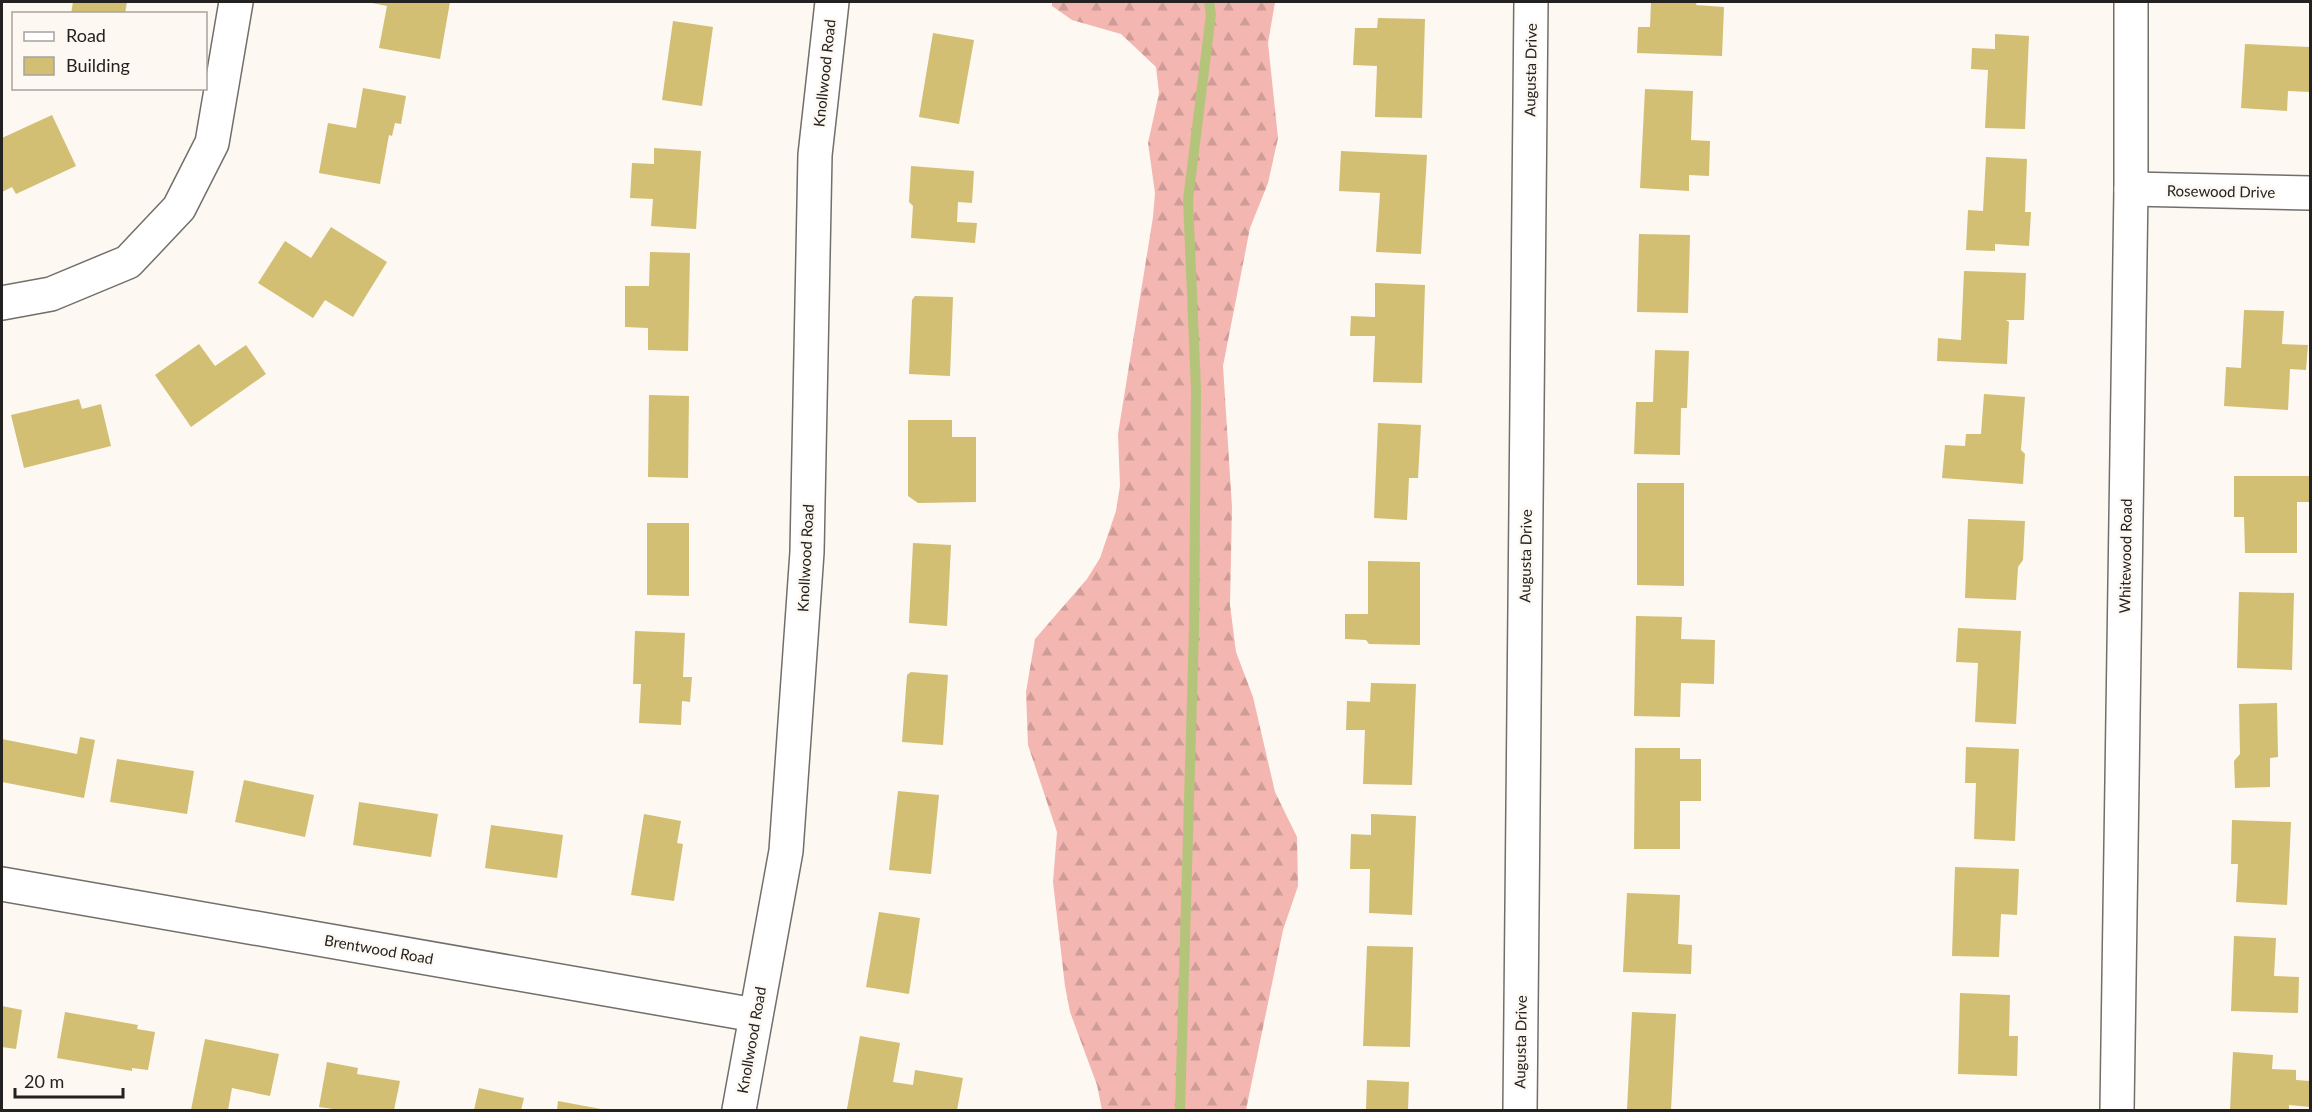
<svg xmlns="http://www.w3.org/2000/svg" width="2312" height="1112" font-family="Lato,sans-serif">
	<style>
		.forest { fill: url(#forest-firs) }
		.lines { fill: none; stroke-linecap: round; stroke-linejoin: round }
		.stream { stroke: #b4c57b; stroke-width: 10 }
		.building { fill: #d2bf73 }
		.minor-casing { stroke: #726e69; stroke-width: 36 }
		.minor { stroke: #fff; stroke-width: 33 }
		.labels { text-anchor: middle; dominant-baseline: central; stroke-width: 5; stroke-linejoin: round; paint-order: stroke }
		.street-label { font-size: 15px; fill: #242220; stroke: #fdf8f2 }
	</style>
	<defs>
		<pattern id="forest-firs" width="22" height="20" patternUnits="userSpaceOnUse" patternTransform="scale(1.5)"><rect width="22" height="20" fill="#f3b6b0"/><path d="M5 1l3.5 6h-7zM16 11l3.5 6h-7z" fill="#d09c97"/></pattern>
	</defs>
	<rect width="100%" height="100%" fill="#fdf8f2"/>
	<polygon class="forest" points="1052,2 1275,2 1268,43 1278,138 1268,183 1250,228 1223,366 1232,507 1230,605 1236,652 1253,697 1275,792 1297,837 1298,886 1283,930 1246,1110 1102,1110 1097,1085 1070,1012 1065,986 1053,882 1057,832 1028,745 1026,692 1035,639 1087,579 1100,558 1116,511 1120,486 1118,434 1153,217 1155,193 1148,143 1159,93 1156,67 1121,34 1072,20 1052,6"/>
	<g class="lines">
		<polyline class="stream" points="1180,1110 1194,629 1196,390 1188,200 1211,14 1209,2"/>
	</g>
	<g class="building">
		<polygon points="73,2 127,2 125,14 71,14"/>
		<polygon points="367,2 450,2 440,59 379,48 387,6"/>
		<polygon points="1651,2 1697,2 1696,5 1724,7 1722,56 1637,53 1638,27 1650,27"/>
		<polygon points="1378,18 1425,19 1422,118 1375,117 1377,66 1353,65 1355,28 1377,28"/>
		<polygon points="673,21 713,27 702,106 662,100"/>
		<polygon points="933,33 974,40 959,124 919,117"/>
		<polygon points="1995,34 2029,36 2025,129 1985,128 1988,70 1971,69 1972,48 1995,49"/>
		<polygon points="2245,44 2310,47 2310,92 2288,91 2287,111 2241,108"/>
		<polygon points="363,88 406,96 401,124 395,123 392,136 389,135 380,184 319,173 328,123 356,128"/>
		<polygon points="1645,89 1693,91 1691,140 1710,141 1709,176 1689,175 1689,191 1640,188"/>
		<polygon points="52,115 76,166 16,194 12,187 2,192 2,138"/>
		<polygon points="654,148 701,151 696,229 651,226 653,199 630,198 632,163 654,164"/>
		<polygon points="1341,151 1427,155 1421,254 1376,252 1380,193 1339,191"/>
		<polygon points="1986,157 2027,159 2025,212 2031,212 2029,246 1995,244 1995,251 1966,250 1968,210 1983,211"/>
		<polygon points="911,166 974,171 972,203 958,202 957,222 977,223 975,243 911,238 913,206 909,202"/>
		<polygon points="331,227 387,262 353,317 325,300 313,318 258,283 285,241 311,258"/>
		<polygon points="1639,234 1690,235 1688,313 1637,312"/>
		<polygon points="650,252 690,253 688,351 648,350 648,328 625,327 625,286 649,286"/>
		<polygon points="1964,271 2026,273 2024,320 2006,320 2009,322 2007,364 1937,361 1938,338 1961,340"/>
		<polygon points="1375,283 1425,285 1422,383 1373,382 1375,336 1350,336 1351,316 1375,317"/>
		<polygon points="915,296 953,297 950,376 909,374 912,300"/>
		<polygon points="2244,310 2284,311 2282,344 2308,345 2306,370 2290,369 2288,410 2224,406 2226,367 2241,368"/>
		<polygon points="199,344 215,366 246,345 266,374 191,427 155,375"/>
		<polygon points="1655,350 1689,351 1687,408 1681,408 1680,455 1634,454 1636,402 1653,402"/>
		<polygon points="1984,394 2025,397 2021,450 2025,454 2023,484 1942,478 1945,445 1965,446 1966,434 1981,434"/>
		<polygon points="649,395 689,396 688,478 648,477"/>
		<polygon points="79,399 82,409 101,404 111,446 24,468 11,415"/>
		<polygon points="908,420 952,420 952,437 976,437 976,502 918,503 908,496"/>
		<polygon points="1378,423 1421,425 1418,478 1409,478 1407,520 1374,518"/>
		<polygon points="2234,476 2310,476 2310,502 2297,502 2297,553 2245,553 2244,517 2234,517"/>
		<polygon points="1637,483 1684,483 1684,586 1637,585"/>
		<polygon points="1968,519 2025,521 2023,560 2018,567 2016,600 1965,598"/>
		<polygon points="647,523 689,523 689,596 647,595"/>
		<polygon points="913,543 951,545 947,626 909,623"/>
		<polygon points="1368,561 1420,562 1420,645 1369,644 1366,640 1345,639 1345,614 1368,614"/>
		<polygon points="2239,592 2294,593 2292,670 2237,668"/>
		<polygon points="1636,616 1682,617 1681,639 1715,640 1714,684 1681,683 1680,717 1634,716"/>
		<polygon points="1958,628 2021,631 2016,724 1975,722 1978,663 1956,662"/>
		<polygon points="635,631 685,633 683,677 692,677 690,702 682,701 681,725 639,723 641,684 633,684"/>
		<polygon points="911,672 948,675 943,745 902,742 907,675"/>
		<polygon points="1371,683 1416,684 1412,785 1363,784 1365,730 1346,730 1347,701 1370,702"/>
		<polygon points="2277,703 2278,757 2270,758 2270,787 2235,788 2234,761 2240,754 2239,704"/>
		<polygon points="80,737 95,740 84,798 2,782 2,739 77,754"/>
		<polygon points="1966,747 2019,749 2015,841 1974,839 1976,783 1965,783"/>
		<polygon points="1635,748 1680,748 1680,759 1701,759 1701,801 1680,801 1680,849 1634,849"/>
		<polygon points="117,759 194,771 187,814 110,802"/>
		<polygon points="244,780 314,795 305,837 235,822"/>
		<polygon points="898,791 939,795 931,874 889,870"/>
		<polygon points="359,802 438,814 431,857 353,845"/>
		<polygon points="644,814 681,821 677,843 683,844 674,901 631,895"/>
		<polygon points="1371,814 1416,816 1412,915 1369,913 1370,869 1350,869 1351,834 1371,835"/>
		<polygon points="2232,820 2291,822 2287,905 2236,902 2238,864 2231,864"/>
		<polygon points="491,825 563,835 557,878 485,868"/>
		<polygon points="1955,867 2019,869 2017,915 2001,914 1999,957 1952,956"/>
		<polygon points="1627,893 1680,895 1678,944 1692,945 1691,974 1623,972"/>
		<polygon points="879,912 920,918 909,994 866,987"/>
		<polygon points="2234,936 2276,938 2274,976 2299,977 2298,1013 2231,1011"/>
		<polygon points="1367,946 1413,947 1410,1047 1363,1046"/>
		<polygon points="1960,993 2010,995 2009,1036 2018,1036 2017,1076 1958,1074"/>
		<polygon points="2,1006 22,1010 16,1049 2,1047"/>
		<polygon points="65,1012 138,1025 137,1029 155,1032 148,1070 132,1068 132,1071 57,1058"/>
		<polygon points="1632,1012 1676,1014 1671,1110 1627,1110"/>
		<polygon points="860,1036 900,1043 893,1082 913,1085 915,1070 963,1078 957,1110 847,1109"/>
		<polygon points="205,1039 279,1054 270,1096 232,1088 228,1110 191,1110"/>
		<polygon points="2233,1052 2273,1055 2272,1069 2296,1070 2296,1080 2310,1081 2310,1107 2289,1105 2289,1110 2230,1110"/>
		<polygon points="327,1062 358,1068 357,1074 400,1081 394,1110 340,1110 319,1107"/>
		<polygon points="1367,1080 1409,1082 1408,1110 1366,1110"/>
		<polygon points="479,1088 524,1098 521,1110 474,1110"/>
		<polygon points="558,1101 601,1109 601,1110 557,1110"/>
	</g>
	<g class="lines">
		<defs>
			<g id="minor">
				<polyline points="2131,189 2310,193"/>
				<polyline points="2,303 51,294 128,262 179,208 212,143 236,2"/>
				<polyline points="2,884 755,1015"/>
				<polyline points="739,1110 786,851 807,552 815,155 832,2"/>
				<polyline points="1520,1110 1531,2"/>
				<polyline points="2117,1110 2131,189 2131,2"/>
			</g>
		</defs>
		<use href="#minor" class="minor-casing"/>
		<use href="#minor" class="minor"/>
	</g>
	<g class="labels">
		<g class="street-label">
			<text transform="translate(1530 70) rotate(-89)">Augusta Drive</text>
			<text transform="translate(824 73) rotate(-84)">Knollwood Road</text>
			<text transform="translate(2221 191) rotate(1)">Rosewood Drive</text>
			<text transform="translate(1525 556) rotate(-89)">Augusta Drive</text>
			<text transform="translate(2125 556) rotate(-89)">Whitewood Road</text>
			<text transform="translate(805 558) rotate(-87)">Knollwood Road</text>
			<text transform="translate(379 949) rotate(10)">Brentwood Road</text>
			<text transform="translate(751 1040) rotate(-80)">Knollwood Road</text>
			<text transform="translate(1520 1042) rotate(-89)">Augusta Drive</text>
		</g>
	</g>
	<rect width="2312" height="1112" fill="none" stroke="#242220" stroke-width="6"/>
	<rect x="12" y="12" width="195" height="78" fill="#fdf8f2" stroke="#a6a29e" stroke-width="1.5"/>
	<rect x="24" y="32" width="30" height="9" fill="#ffffff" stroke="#a6a29e" stroke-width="1.5"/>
	<text x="66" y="42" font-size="18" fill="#242220">Road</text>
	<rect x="24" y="57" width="30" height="18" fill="#d2bf73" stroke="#a6a29e" stroke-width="1.5"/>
	<text x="66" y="72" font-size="18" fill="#242220">Building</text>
	<path d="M15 1088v9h108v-9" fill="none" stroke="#242220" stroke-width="3"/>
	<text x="24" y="1088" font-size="18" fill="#242220" stroke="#fdf8f2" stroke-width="4.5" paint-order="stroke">20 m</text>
</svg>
